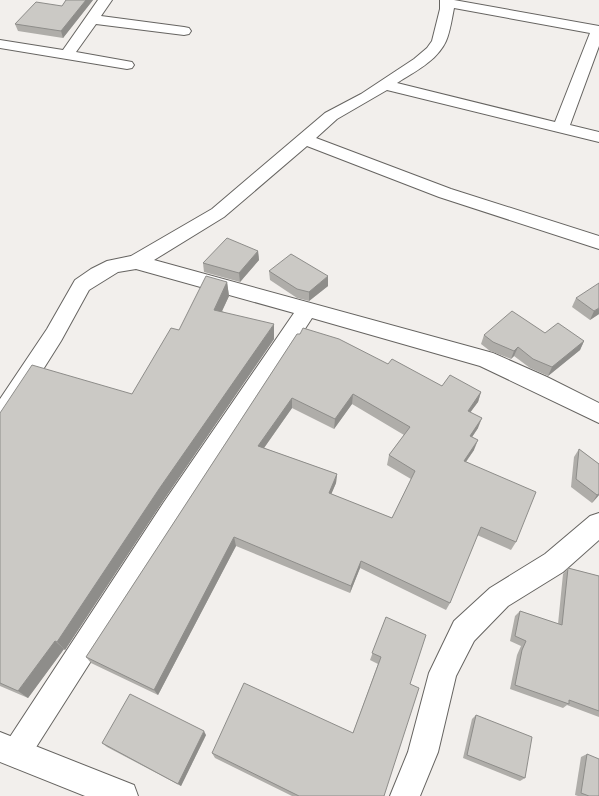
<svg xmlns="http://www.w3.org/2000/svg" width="599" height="796" font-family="Cabin,sans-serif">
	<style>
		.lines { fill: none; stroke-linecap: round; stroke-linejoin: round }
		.minor-casing { stroke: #666461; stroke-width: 2 }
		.secondary-casing { stroke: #666461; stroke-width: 2 }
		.minor { fill: #fff; fill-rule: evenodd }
		.secondary { fill: #fff; fill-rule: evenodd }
		.wall { fill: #afada9; fill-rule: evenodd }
		.shaded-wall { fill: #8e8d8a }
		.building { fill: #cbc9c5; stroke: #8e8d8a; fill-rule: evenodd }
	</style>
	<rect width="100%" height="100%" fill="#f2efec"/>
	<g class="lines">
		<defs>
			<g id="minor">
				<polygon points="98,0 112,0 101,16 184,27 189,28 191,31 189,34 184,35 96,24 76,52 132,62 134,65 132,68 127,69 0,48 0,40 63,50"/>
				<path d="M440,0H454L599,26V46L570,125L599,132V142L387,90L337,119L316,138L451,189L599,236V249L439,197L307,146L224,217L154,260L493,353L547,377L599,403V423L480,366L312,318L182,518L26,763L16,768L6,763L1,753L6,743L164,502L294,313L136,269L118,272L89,290L61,341L8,425L0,427V399L47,329L75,280L91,269L107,261L131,256L212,209L325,113L361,94L414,59L427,48L432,41L440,9ZM454,8L590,33L555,122L397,83C414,72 437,61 446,41C450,32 452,18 454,8Z"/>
				<polygon points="599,513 599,540 563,572 508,606 474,641 456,676 438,752 420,796 390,796 408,752 429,673 454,621 490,588 545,554 590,516"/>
			</g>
			<polygon id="secondary" points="0,732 134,785 138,796 85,796 0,762"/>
		</defs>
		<use href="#minor" class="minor-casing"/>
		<use href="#secondary" class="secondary-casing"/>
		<use href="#minor" class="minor"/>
		<use href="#secondary" class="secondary"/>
	</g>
	<g class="wall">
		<polygon points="66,0 93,0 63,38 18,31 15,24 62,6"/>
		<polygon points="258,251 259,260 240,282 204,272 203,263"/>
		<polygon points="269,271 328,286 309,301 297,298 270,280"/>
		<polygon points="227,282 229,296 222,311 274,339 163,501 65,650 64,649 28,698 0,686 0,413 132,394 179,330"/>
		<polygon points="576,298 599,314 590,320 572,307"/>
		<polygon points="545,333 584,341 580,350 548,376 530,368 514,356 511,359 490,351 481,344 484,335"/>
		<path d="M297,334L388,364L442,386L481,392L478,402L470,412L478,428L472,437L474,450L466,462L516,542L511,550L477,535L450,603L446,610L360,568L350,593L236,546L158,695L91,663L86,657ZM352,404L404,435L389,455L387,465L411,479L392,518L331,494L336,483L337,474L264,448L292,408L334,429Z"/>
		<polygon points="579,449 599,464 599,495 592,503 571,487 574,457"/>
		<polygon points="568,568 599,576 599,717 567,705 563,708 510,689 517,655 521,646 510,641 515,616 520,611 558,624 563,574"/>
		<polygon points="386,617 410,684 384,796 292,796 215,758 212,753 353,733 378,664 370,660"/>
		<polygon points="476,715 525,778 520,781 463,758 472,719"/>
		<polygon points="206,735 181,786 107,747 102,743"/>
		<polygon points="587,754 599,796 578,796 575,795 581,757"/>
	</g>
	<g class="shaded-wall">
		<polygon points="86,0 93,0 63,38 61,31"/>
		<polygon points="258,251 259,260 240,282 239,273"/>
		<polygon points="328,276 328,286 309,301 309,292"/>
		<polygon points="227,282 229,296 216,324 214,310"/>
		<polygon points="599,308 599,314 590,320 594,311"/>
		<polygon points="274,324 274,339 163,501 65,650 57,642 159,489"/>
		<polygon points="584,341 580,350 548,376 552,367"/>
		<polygon points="518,347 514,356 511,359 514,351"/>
		<polygon points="481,392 478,402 464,421 468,411"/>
		<polygon points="353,394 352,404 334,429 335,419"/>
		<polygon points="292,398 292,408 259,455 258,446"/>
		<polygon points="482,418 478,428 466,446 470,436"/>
		<polygon points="478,440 474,450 460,470 464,461"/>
		<polygon points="337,474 336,483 328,502 329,493"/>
		<polygon points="599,494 599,495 592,503 597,495"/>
		<polygon points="234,537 236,546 158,695 154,690"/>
		<polygon points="361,561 360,568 350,593 351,586"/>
		<polygon points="55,641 64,649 28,698 18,691"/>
		<polygon points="204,731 206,735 181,786 178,784"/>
	</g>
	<g class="building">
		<polygon points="66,0 86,0 61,31 15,24 36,2 62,6"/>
		<polygon points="227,238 258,251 239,273 203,263"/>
		<polygon points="291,254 328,276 309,292 297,289 269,271"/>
		<polygon points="206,276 227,282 214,310 274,324 159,489 57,642 55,641 18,691 0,683 0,413 32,365 132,394 171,328 179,330"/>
		<polygon points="599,283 599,308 594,311 576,298"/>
		<polygon points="512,311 545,333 558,323 584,341 552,367 533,359 518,347 514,351 493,342 484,335"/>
		<path d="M303,328L339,339L388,364L392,359L442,386L450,375L481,392L468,411L482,418L470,436L478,440L464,461L536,492L516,542L481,527L450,603L361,561L351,586L234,537L154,690L86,657L297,334H300ZM353,394L410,427L389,455L415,471L392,518L329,493L337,474L258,446L292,398L335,419Z"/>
		<polygon points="579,449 599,464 599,494 597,495 576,479"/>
		<polygon points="568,568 599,576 599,711 569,700 569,704 515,685 522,650 526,641 515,636 520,611 562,625"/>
		<polygon points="386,617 426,635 410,684 419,688 384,796 299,796 212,753 244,683 353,733 381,657 372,653"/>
		<polygon points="130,694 204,731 178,784 102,743"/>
		<polygon points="476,715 532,737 525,778 467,755"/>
		<polygon points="587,754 599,759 599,796 589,796 581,793"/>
	</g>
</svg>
